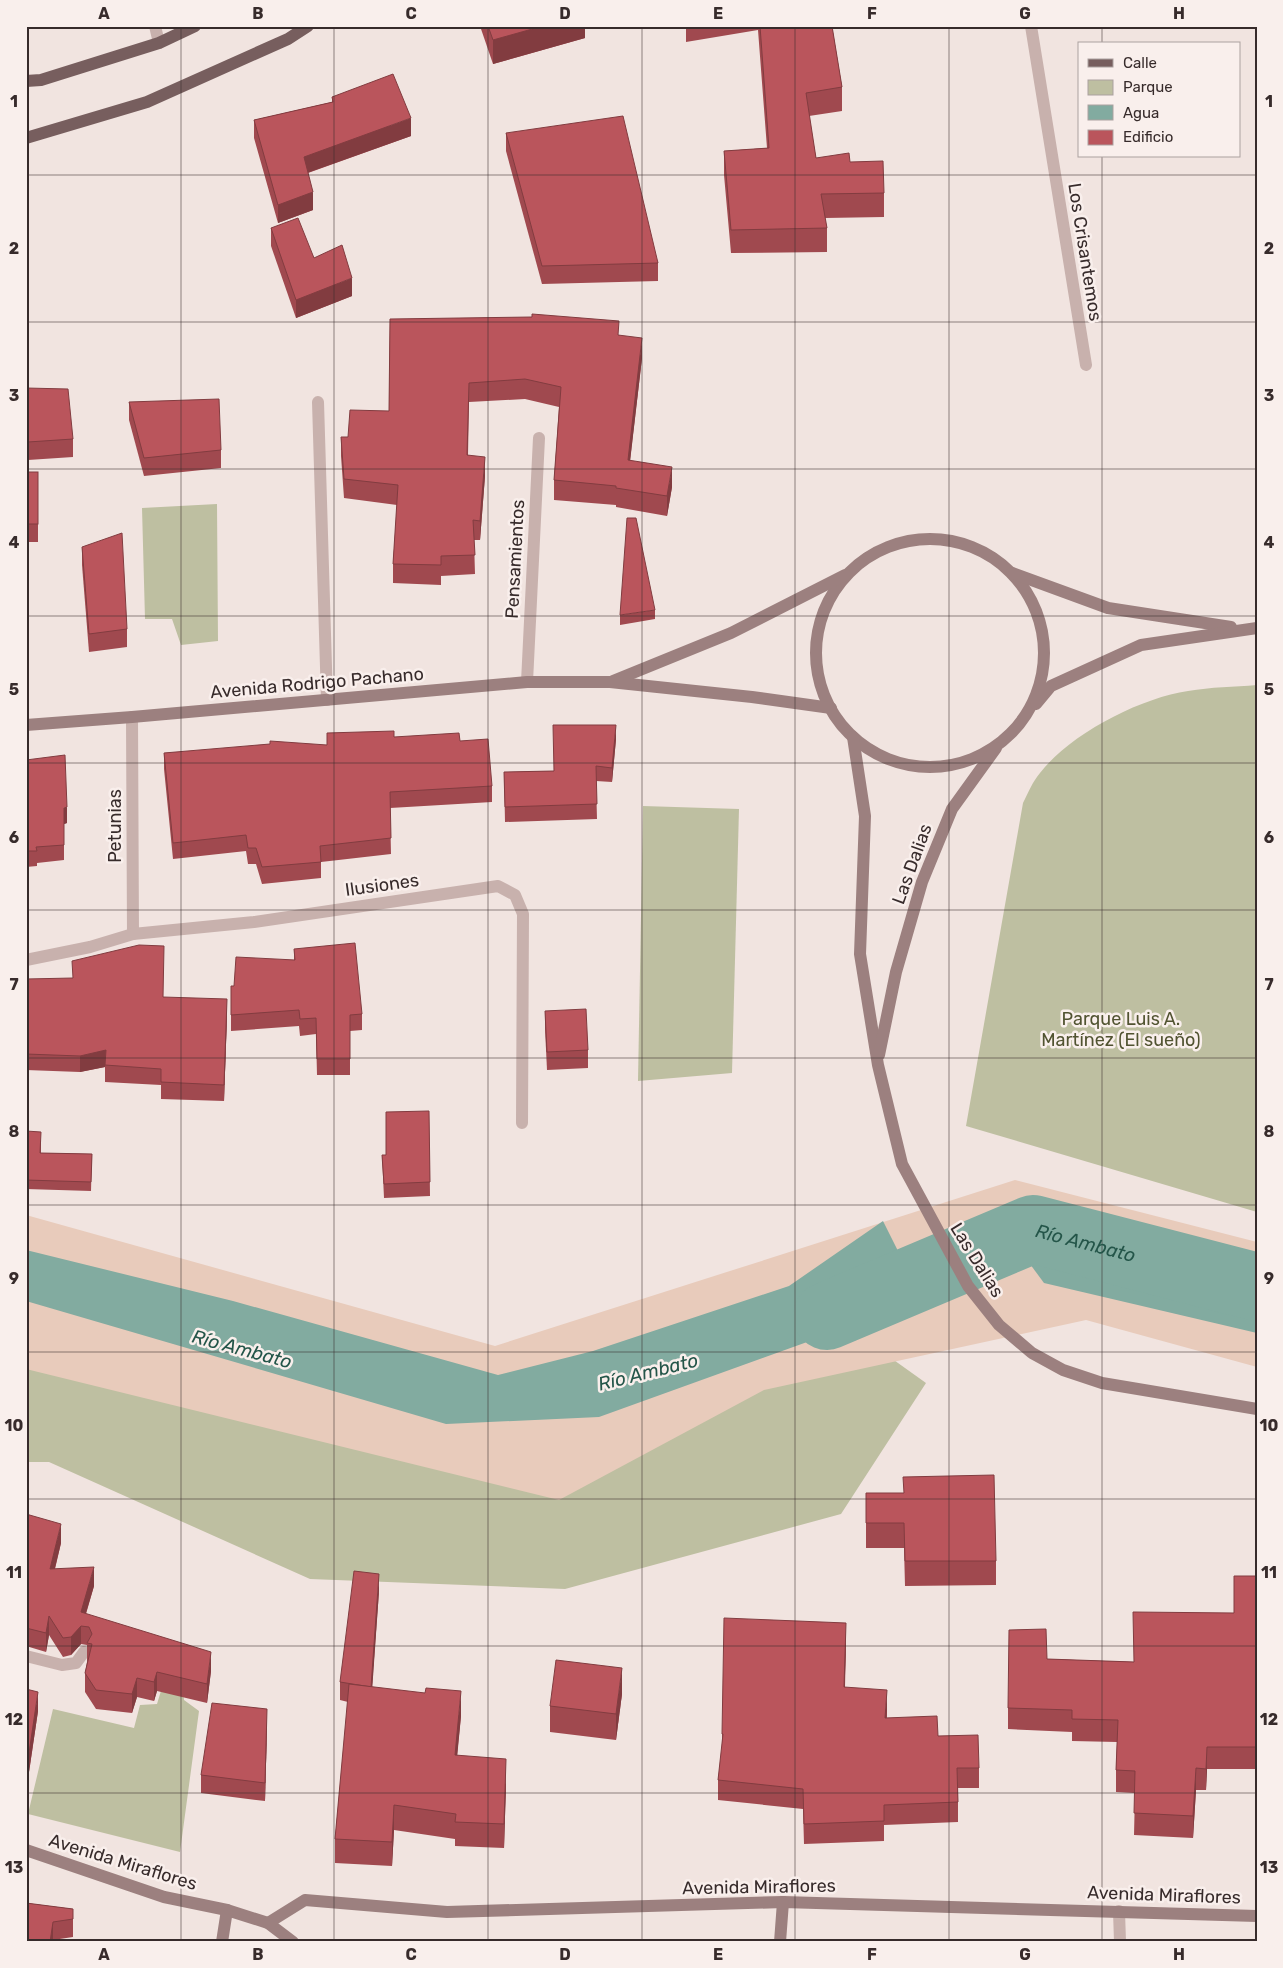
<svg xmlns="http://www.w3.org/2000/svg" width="1283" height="1968" font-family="Rubik,sans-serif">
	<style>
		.green { fill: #bebfa1 }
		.sand { fill: #e8cbbb }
		.water { fill: #82aba0 }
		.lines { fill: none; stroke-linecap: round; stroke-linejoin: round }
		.river { stroke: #82aba0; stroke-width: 68 }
		.street { stroke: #c8b1ad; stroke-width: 12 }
		.secondary { stroke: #9c807f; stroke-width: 12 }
		.primary { stroke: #775e5e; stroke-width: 12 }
		.wall { fill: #a0494f }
		.shaded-wall { fill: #823c40 }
		.building { fill: #ba555c; stroke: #823c40 }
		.grid { fill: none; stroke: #372b2b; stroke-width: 1; stroke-opacity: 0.55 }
		.labels { text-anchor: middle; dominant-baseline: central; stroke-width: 5; stroke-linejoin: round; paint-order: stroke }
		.street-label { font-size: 18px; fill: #372b2b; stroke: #f9efec }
		.park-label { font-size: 18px; fill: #515331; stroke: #f9efec }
		.water-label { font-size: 19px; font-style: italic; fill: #245549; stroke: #f9efec }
		.neatline { fill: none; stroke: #372b2b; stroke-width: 2 }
		.grid-label { font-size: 16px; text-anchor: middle; font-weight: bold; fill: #372b2b }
	</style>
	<rect width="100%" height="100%" fill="#f1e4e0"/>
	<g class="green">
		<polygon points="217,504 218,641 181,645 172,619 145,619 142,508"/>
		<path d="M1257,685V1212L966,1126L1023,803C1028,793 1033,781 1040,773C1070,734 1140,698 1188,691C1211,687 1234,687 1257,685Z"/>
		<polygon points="643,806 739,809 732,1073 638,1081"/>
		<polygon points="26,1309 447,1434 856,1333 926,1383 841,1514 565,1589 310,1579 49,1462 26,1462"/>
		<polygon points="167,1671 182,1679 184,1700 199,1711 180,1852 28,1814 53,1709 134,1728 140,1705 157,1704"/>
	</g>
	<polygon class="sand" points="1015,1180 1257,1242 1257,1367 1086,1320 764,1390 559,1500 26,1369 26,1215 495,1346"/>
	<g class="water">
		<polygon points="1040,1211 1257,1267 1257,1333 1044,1283 999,1222"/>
		<polygon points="883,1221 917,1289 846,1328 599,1417 446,1424 26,1301 26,1250 233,1301 498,1375 593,1351 789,1286"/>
	</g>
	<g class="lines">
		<path class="river" id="s1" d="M827,1316L1033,1229L1257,1287"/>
		<g class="street">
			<polyline points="155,26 159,43"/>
			<polyline points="1031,26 1086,365"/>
			<polyline points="318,402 327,700"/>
			<polyline points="527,682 539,438"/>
			<polyline points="132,717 133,934"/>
			<polyline points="26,960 90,947 133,934 254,922 498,886 515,895 523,914 522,1123"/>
			<polyline points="26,1656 62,1665 76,1663 84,1652"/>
			<polyline points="1119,1911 1120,1942"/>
		</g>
		<g class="secondary">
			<circle cx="930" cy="653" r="114"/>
			<polyline points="1012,573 1108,608 1231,627"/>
			<polyline points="613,681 731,633 845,575"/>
			<polyline points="1036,704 1051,686 1141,645 1257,628"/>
			<polyline points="26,725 132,717 527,682 610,682 752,697 831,708"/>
			<polyline points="853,737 865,816 860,954 878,1065 902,1164 968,1286 999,1325 1032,1353 1063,1370 1102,1383 1257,1409"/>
			<polyline points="879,1055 896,972 922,882 952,809 996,748"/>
			<polyline points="26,1850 164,1897 227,1910 268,1923 293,1942"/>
			<polyline points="268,1923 305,1900 447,1912 783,1902 1257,1916"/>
			<polyline points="222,1942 227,1910"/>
			<polyline points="780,1942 783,1902"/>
		</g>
		<g class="primary">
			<polyline points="26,81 41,80 159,43 195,26"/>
			<polyline points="26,138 147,102 288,39 308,26"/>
		</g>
	</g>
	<g class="wall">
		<polygon points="480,26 585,26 585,38 493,64"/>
		<polygon points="686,26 832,26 842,87 842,111 809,116 816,158 850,162 884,193 884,217 825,218 827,228 827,252 731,253 724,175 724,151 767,148 758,30 686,42"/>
		<polygon points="332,97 411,136 308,173 313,210 278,223 254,138 254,120 332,102"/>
		<polygon points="506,133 658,263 658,281 542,284 506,151"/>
		<polygon points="271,228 314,258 352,296 296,318 271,246"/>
		<polygon points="390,319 619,335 642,358 630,460 672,487 667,516 616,507 616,505 554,500 554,480 559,407 525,399 469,402 468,455 485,476 480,540 474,540 475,574 441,576 441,585 393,583 393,564 397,505 344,498 341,456 341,437 348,437 389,411"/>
		<polygon points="26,388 73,439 73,457 28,460"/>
		<polygon points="129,402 221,450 221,468 144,476 129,420"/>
		<rect x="26" y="472" width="12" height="70"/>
		<polygon points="82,547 127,629 127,647 89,652 82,565"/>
		<polygon points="655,610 655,619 620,625 620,615"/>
		<polygon points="394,737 460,741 492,786 492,802 390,808 391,854 321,862 321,878 262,884 256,864 248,864 246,851 173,859 164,769 164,753 327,745"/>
		<polygon points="616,739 612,782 596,781 597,819 505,822 504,772 554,771"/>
		<polygon points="26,760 67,823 64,824 64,860 37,863 37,866 26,867"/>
		<polygon points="294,949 362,1014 362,1030 350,1031 350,1075 317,1075 316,1034 300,1036 299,1026 231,1031 231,986 234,986 294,960"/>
		<polygon points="26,979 163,997 227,1016 224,1101 161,1099 161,1085 105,1082 105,1067 80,1072 26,1070"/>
		<polygon points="545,1011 588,1050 588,1068 547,1070 545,1029"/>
		<polygon points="429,1111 430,1196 384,1198 382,1155 386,1155"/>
		<polygon points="26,1131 41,1141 41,1153 92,1154 91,1191 26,1189"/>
		<polygon points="866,1493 996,1561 996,1585 905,1586 904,1548 866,1548"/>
		<polygon points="26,1514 61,1543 55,1569 94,1586 86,1614 211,1671 207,1703 157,1691 154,1701 137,1697 132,1713 96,1709 85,1692 85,1673 87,1662 87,1645 81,1644 71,1655 63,1657 49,1635 46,1652 26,1646"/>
		<polygon points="1257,1576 1257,1769 1207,1769 1206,1790 1196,1790 1193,1838 1134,1835 1135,1793 1116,1792 1116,1770 1117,1742 1072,1741 1072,1732 1008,1729 1008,1708 1047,1659 1134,1662 1234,1613"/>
		<polygon points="379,1591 372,1687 461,1716 457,1755 506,1784 504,1848 455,1846 455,1839 394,1830 392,1866 335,1863 335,1839 348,1702 340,1700 340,1682"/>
		<polygon points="846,1643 845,1687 887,1710 887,1718 938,1736 979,1768 979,1788 958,1788 958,1822 884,1825 884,1841 804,1844 803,1809 718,1800 718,1780 722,1750 722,1734"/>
		<polygon points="26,1689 38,1711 29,1772 26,1771"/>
		<polygon points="622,1694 616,1740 550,1732 550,1706"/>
		<polygon points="267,1727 265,1801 201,1793 201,1775"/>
		<polygon points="26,1903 73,1909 73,1937 53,1940 53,1942 26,1942"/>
	</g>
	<g class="shaded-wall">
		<polygon points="543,26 585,26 585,38 493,64 493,40"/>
		<polygon points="411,118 411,136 304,174 304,157"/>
		<polygon points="313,192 313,210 278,223 278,205"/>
		<polygon points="352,278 352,296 296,318 296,300"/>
		<polygon points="642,338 642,358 628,479 628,460"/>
		<polygon points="485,457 485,476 480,540 480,521"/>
		<polygon points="672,467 672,487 667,516 667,496"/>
		<polygon points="616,725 616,739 612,782 612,768"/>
		<polygon points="67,807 67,823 64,824 64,860 64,808"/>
		<polygon points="227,999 227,1016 224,1101 224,1085"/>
		<polygon points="106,1050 105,1067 80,1072 80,1056"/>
		<polygon points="61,1524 61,1543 50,1588 50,1569"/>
		<polygon points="94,1567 94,1586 82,1626 81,1626 81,1644 71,1655 71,1637 81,1612"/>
		<polygon points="379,1574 379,1591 371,1706 371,1688"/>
		<polygon points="49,1616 49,1635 46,1652 46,1633"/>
		<polygon points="846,1623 846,1643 844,1707 844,1687"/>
		<polygon points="211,1652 211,1671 207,1703 207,1684"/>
		<polygon points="622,1668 622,1694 616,1740 616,1714"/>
		<polygon points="157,1672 157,1691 154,1701 154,1682"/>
		<polygon points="137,1678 137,1697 132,1713 132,1694"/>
		<polygon points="887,1690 887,1710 885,1738 885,1718"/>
		<polygon points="461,1691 461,1716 455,1779 455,1755"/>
		<polygon points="38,1692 38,1711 29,1772 29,1753"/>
		<polygon points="267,1709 267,1727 265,1801 265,1783"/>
		<polygon points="1207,1747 1207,1769 1206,1790 1206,1769"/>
		<polygon points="506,1759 506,1784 504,1848 504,1824"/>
		<polygon points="1196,1768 1196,1790 1193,1838 1193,1816"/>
		<polygon points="394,1805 394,1830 392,1866 392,1842"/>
		<polygon points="53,1922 53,1942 50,1942"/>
	</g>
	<g class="building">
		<polygon points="488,26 543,26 493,40"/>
		<polygon points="760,26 832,26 842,87 806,93 816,158 849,153 850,162 883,161 884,193 821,194 827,228 731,230 724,151 769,148"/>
		<polygon points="393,74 411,118 304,157 313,192 278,205 254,120 333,102 332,97"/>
		<polygon points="623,116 658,263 542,266 506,133"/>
		<polygon points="298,218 314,258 342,245 352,278 296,300 271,228"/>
		<polygon points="532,314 619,321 618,335 642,338 628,460 672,467 667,496 616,488 616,486 554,480 561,387 525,379 469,383 467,455 485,457 480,521 473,520 475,555 441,556 441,565 393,564 398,485 344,479 341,437 348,437 350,410 389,411 390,319 532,317"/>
		<polygon points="26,388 68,389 73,439 28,442"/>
		<polygon points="219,399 221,450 144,458 129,402"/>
		<rect x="26" y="472" width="12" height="52"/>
		<polygon points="627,518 636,518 655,610 620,615"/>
		<polygon points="122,533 127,629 89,634 82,547"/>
		<polygon points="553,725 616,725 612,768 596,766 597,804 505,807 504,772 554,771"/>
		<polygon points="394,731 394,737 459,733 460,741 488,739 492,786 390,792 391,838 320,846 321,862 262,867 256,848 248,848 246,835 173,843 164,753 270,744 270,741 327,745 327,733"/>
		<polygon points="65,755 67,807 64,808 64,845 36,847 37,851 26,851 26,760"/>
		<polygon points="355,943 362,1014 350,1015 350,1059 317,1059 316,1018 300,1019 299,1010 231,1015 231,986 234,986 236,957 295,960 294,949"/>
		<polygon points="139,945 164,946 163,997 227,999 224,1085 161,1082 161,1069 105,1065 106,1050 80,1056 26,1054 26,979 73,978 72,961"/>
		<polygon points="586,1009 588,1050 547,1052 545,1011"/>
		<polygon points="429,1111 430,1182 384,1184 382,1155 386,1155 386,1112"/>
		<polygon points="26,1131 41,1132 40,1153 92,1154 91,1182 26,1180"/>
		<polygon points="994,1475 996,1561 905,1561 904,1523 866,1523 866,1493 904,1493 903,1477"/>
		<polygon points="26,1514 61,1524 50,1569 94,1567 81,1612 211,1652 207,1684 157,1672 154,1682 137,1678 132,1694 96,1690 85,1673 92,1644 87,1643 92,1634 89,1627 81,1626 71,1637 63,1638 49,1616 46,1633 26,1628"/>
		<polygon points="354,1571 379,1574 371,1687 340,1682"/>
		<polygon points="1234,1576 1257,1576 1257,1747 1207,1747 1206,1769 1196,1768 1193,1816 1134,1813 1135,1771 1116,1770 1118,1720 1072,1719 1072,1710 1008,1708 1009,1630 1046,1629 1047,1659 1134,1662 1133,1612 1234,1613"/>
		<polygon points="724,1618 846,1623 844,1687 887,1690 885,1718 937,1716 938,1736 978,1735 979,1768 957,1768 958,1802 884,1805 884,1821 804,1824 803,1789 718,1780 723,1734 722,1734"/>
		<polygon points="556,1660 622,1668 616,1714 550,1706"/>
		<polygon points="349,1684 425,1693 426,1688 461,1691 455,1755 506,1759 504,1824 455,1822 456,1814 394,1805 392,1842 335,1839"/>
		<polygon points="26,1689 38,1692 29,1753 26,1752"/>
		<polygon points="212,1703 267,1709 265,1783 201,1775"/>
		<polygon points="26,1903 73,1909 73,1919 53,1922 50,1942 26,1942"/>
	</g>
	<path class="grid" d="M181,26V1942M334,26V1942M488,26V1942M642,26V1942M795,26V1942M949,26V1942M1102,26V44M1102,156V1942M26,175H1257M26,322H1257M26,469H1257M26,616H1257M26,763H1257M26,910H1257M26,1058H1257M26,1205H1257M26,1352H1257M26,1499H1257M26,1646H1257M26,1793H1257"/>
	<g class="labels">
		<g class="street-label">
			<text transform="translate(1085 252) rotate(81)">Los Crisantemos</text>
			<text transform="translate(515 559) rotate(-87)">Pensamientos</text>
			<text transform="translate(317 683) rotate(-5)">Avenida Rodrigo Pachano</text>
			<text transform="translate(115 826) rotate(-90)">Petunias</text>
			<text transform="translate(912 864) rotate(-70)">Las Dalias</text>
			<text transform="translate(382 885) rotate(-8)">Ilusiones</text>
			<text transform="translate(977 1260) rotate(58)">Las Dalias</text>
			<text transform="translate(123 1862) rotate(17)">Avenida Miraflores</text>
			<text transform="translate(759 1887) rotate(-1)">Avenida Miraflores</text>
			<text transform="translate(1164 1895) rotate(2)">Avenida Miraflores</text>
		</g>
		<g class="park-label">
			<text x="1121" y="1019">Parque Luis A.<tspan x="1121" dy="21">Martínez (El sueño)</tspan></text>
		</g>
		<g class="water-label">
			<text stroke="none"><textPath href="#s1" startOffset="278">Río Ambato</textPath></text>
			<text transform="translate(242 1349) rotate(15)">Río Ambato</text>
			<text transform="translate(648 1372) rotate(-14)">Río Ambato</text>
		</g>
	</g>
	<rect width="1283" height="1968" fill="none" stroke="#f9efec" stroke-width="55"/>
	<rect x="1078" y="42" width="162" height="115" fill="#f9efec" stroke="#aba19f"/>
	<rect x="1088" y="59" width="25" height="8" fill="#775e5e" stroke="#aba19f"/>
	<text x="1123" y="68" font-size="15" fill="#372b2b">Calle</text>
	<rect x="1088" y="80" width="25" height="15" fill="#bebfa1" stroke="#aba19f"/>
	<text x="1123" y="92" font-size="15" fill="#372b2b">Parque</text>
	<rect x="1088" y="105" width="25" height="15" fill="#82aba0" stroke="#aba19f"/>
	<text x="1123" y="118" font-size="15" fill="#372b2b">Agua</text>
	<rect x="1088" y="130" width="25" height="15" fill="#ba555c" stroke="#aba19f"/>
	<text x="1123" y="142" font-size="15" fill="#372b2b">Edificio</text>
	<rect x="28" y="28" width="1228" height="1912" class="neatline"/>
	<g class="grid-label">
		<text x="104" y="19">A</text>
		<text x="258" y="19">B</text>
		<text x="411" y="19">C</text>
		<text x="565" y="19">D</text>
		<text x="718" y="19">E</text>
		<text x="872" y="19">F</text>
		<text x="1025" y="19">G</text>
		<text x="1179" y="19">H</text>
		<text x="14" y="107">1</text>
		<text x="1269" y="107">1</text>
		<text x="14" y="254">2</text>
		<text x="1269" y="254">2</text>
		<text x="14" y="401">3</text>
		<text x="1269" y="401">3</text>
		<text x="14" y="548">4</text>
		<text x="1269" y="548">4</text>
		<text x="14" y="695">5</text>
		<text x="1269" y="695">5</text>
		<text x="14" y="843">6</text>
		<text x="1269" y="843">6</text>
		<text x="14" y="990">7</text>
		<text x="1269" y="990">7</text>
		<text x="14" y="1137">8</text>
		<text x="1269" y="1137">8</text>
		<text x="14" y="1284">9</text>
		<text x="1269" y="1284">9</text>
		<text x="14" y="1431">10</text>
		<text x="1269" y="1431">10</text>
		<text x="14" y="1578">11</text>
		<text x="1269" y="1578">11</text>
		<text x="14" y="1725">12</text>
		<text x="1269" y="1725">12</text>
		<text x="14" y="1873">13</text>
		<text x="1269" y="1873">13</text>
		<text x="104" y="1960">A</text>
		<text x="258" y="1960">B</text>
		<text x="411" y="1960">C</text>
		<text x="565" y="1960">D</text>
		<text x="718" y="1960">E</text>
		<text x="872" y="1960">F</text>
		<text x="1025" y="1960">G</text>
		<text x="1179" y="1960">H</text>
	</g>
</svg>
